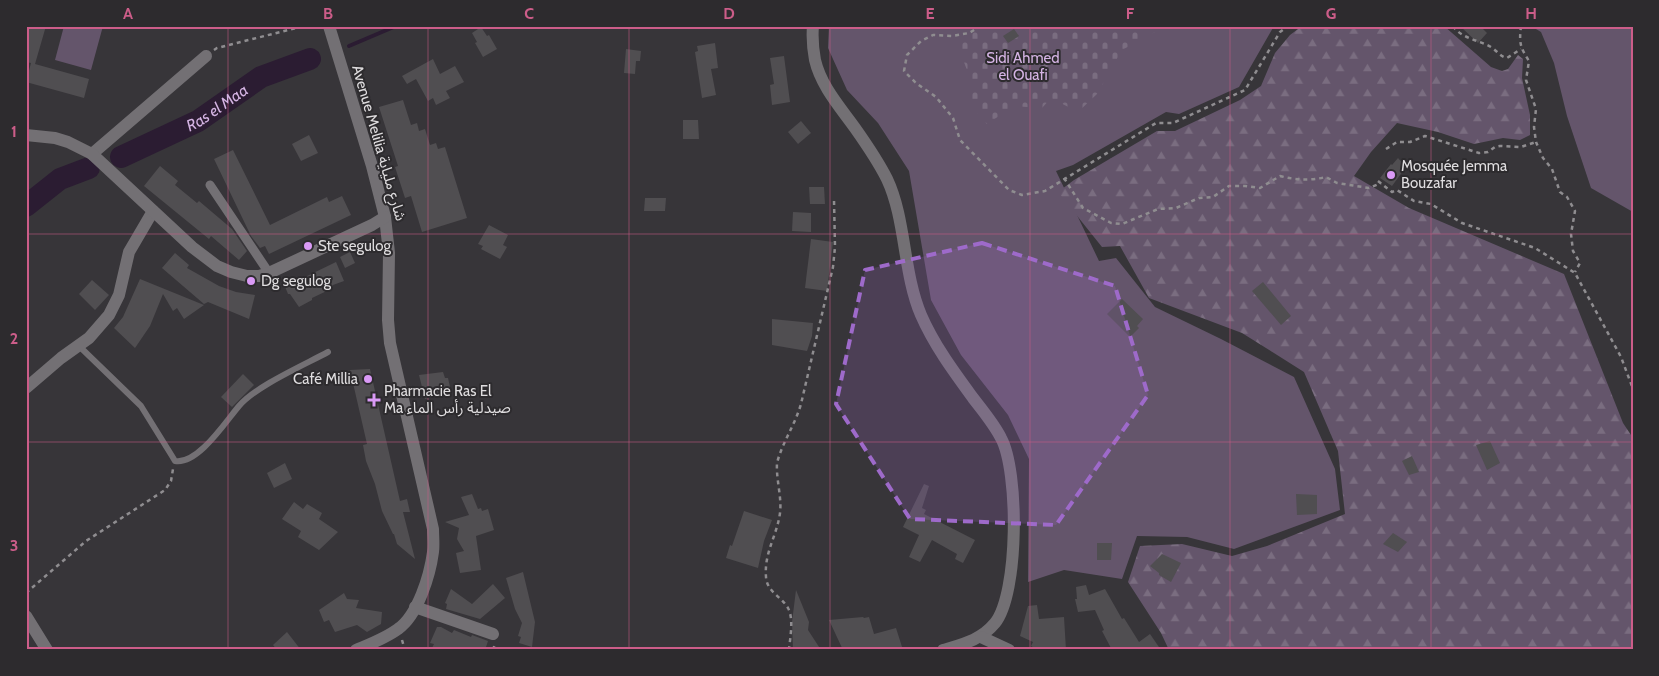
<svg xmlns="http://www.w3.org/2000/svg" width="1659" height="676" font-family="Cabin,'Noto Sans Arabic',sans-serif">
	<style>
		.green { fill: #64556b }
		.forest { fill: url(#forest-firs) }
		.cemetery { fill: url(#cemetery-stones) }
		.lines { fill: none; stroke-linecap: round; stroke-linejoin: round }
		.stream { stroke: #2b1c32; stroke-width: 4 }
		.river { stroke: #2b1c32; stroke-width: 22 }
		.building { fill: #504e51 }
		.path { stroke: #8f8d90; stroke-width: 2.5; stroke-dasharray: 4 4; stroke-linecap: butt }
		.service { stroke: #737074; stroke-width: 6 }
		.pedestrian { stroke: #737074; stroke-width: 9 }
		.minor { stroke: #737074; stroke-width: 12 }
		.tertiary { stroke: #737074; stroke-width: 12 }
		.marked { fill: #9e6aca; fill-opacity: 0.2; stroke: #9e6aca; stroke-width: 4; stroke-dasharray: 10 6; stroke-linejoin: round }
		.grid { fill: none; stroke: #cc5d89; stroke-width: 1; stroke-opacity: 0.55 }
		.poi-dot { fill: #da9af6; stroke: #2d2b2e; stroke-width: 2 }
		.labels { text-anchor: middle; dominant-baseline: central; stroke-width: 4; stroke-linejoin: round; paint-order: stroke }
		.park-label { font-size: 15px; fill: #d5b4e4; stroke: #2d2b2e }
		.street-label { font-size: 15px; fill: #dfdddf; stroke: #2d2b2e }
		.poi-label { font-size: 15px; fill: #dfdddf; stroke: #2d2b2e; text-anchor: start }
		.water-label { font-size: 16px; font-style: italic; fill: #d4b3e3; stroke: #2d2b2e }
		.neatline { fill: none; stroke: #cc5d89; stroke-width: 2 }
		.grid-label { font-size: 16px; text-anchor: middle; font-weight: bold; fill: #cc5d89 }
	</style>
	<defs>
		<pattern id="forest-firs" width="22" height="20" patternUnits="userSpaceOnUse" patternTransform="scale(1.25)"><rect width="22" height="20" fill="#64556b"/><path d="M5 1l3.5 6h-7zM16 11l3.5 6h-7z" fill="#7a6d80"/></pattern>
		<pattern id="cemetery-stones" width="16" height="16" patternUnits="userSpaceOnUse" patternTransform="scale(1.25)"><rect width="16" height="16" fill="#64556b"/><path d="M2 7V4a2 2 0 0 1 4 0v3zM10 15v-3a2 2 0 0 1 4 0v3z" fill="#7a6d80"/></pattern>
	</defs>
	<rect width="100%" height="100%" fill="#373539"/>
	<g class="green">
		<polygon points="64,26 103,26 91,70 55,60"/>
		<polygon points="829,26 1274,26 1239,87 1179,114 1166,112 1073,165 1056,171 1099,261 1116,258 1155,307 1221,339 1294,377 1335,469 1340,510 1234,549 1187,537 1137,536 1122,579 1064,570 1028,582 1029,459 1008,415 961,355 931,300 909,171 878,123 847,90 828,48"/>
		<polygon points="1531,26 1633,26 1633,212 1591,188 1567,116 1554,63 1541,32"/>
	</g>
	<polygon class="forest" points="1302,26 1427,26 1431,29 1435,26 1444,26 1491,67 1502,71 1508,69 1518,55 1523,59 1522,78 1530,115 1530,135 1520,140 1503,138 1474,144 1438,132 1397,123 1371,152 1354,176 1409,208 1564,274 1623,423 1633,438 1633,650 1169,650 1161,633 1128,582 1140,546 1182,544 1232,556 1267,546 1345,514 1338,451 1304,372 1242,333 1149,298 1120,246 1102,247 1058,192 1074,180 1157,131 1175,131 1240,100 1261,86 1275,53 1290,35"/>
	<polygon class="cemetery" points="961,26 1166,26 1122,50 1097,94 1078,112 1051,98 1042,108 1014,106 987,124 971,106 972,83 957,44"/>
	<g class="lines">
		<polyline class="stream" points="349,46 396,26"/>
		<g class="river">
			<path id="s1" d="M121,157L198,121L261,77L310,59"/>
			<polyline points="26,206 60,179 89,168"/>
		</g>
	</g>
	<g class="building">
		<polygon points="26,26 46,26 35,64 89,79 84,98 26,82 31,63 26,62"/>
		<polygon points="1460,26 1480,26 1487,33 1478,43"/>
		<polygon points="481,27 487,36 489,35 497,49 483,57 475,43 477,42 472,33"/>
		<polygon points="1014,29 1019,36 1008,43 1003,36"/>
		<polygon points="715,43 718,68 711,69 716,95 702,98 695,52 698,51 697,46"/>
		<polygon points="626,49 641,51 640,61 636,61 635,74 624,73"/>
		<polygon points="784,56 790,102 772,105 770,85 774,84 770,58"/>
		<polygon points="433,59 440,74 455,66 464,82 446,91 450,98 436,105 433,98 428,101 416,79 407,84 402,76"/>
		<polygon points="403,100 411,125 417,123 419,131 425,129 430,145 436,143 438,149 445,147 467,218 422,232 411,196 405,198 395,167 398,166 379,107"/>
		<polygon points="683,120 698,120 699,139 683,139"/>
		<polygon points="801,121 811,133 798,144 788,132"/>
		<polygon points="309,135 318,153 301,161 292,144"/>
		<polygon points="233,150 270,225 327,197 329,202 342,196 351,215 269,254 265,246 260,248 251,236 214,159"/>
		<polygon points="1398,158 1406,167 1392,186 1380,178 1391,164 1392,165"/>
		<polygon points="160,166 178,181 175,185 197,203 199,201 232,229 247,251 239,260 211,236 209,239 144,186"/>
		<polygon points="809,187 824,187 825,204 810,204"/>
		<polygon points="645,198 666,198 665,211 644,211"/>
		<polygon points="793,212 811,213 811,232 792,231"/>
		<polygon points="489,225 508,235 503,245 507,247 500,259 481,249 483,246 478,244"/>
		<polygon points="811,239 833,242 827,291 805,288"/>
		<polygon points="350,252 355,263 345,268 340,257"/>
		<polygon points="175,253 189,265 187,268 219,286 236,292 255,295 249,319 208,302 204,304 162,268"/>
		<polygon points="336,262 344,281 333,285 333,288 312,298 312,300 299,307 290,294 288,294 284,284 303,278"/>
		<polygon points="140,279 204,305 184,319 177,308 173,311 163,294 150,326 135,348 114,328 123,317"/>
		<polygon points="92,280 109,295 95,310 79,294"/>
		<polygon points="1263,282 1291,316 1281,325 1252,291"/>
		<polygon points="1122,299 1143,319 1137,326 1139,328 1130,337 1107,314"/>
		<polygon points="772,319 813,323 812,336 807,351 772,345"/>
		<polygon points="370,369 400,501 407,499 410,512 403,512 415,559 397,544 394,534 393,534 382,511 375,484 366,461 363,445 367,444 350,370"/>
		<polygon points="443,372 445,378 448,378 450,387 447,387 449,393 425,399 419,375"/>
		<polygon points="243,374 254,385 232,407 221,397"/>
		<polygon points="1490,441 1500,463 1487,470 1476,445"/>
		<polygon points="1412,456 1419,472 1409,475 1402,461"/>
		<polygon points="285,463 292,479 274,488 267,473"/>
		<polygon points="924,484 929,486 922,508 926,510 924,514 975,540 963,563 955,559 957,554 932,540 920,562 909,557 919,535 903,527"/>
		<polygon points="472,494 478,509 481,508 482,511 488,509 494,530 476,536 481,570 460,573 456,553 464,551 457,539 459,528 445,522 469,515 461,497"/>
		<polygon points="1296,494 1317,495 1317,514 1297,515"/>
		<polygon points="294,502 303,509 307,504 322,513 319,519 338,532 319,550 298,537 301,531 282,519"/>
		<polygon points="744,511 772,520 764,541 758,568 726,558 730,545 732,546"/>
		<polygon points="1393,533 1407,542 1398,552 1383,544"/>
		<polygon points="1097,543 1112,543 1111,560 1097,560"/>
		<polygon points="1162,554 1181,563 1171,582 1159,575 1159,573 1150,566"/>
		<polygon points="523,572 535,622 532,647 519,643 521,637 518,636 522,623 515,609 506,578"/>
		<polygon points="493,584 505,598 480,619 446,609 447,604 445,603 451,589 472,604"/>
		<polygon points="1086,585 1089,595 1105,589 1122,619 1124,618 1139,642 1150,634 1161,650 1112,650 1102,631 1104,630 1095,610 1078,612 1075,599 1077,599 1076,587"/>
		<polygon points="796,590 809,622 808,630 821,650 793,650 792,622"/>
		<polygon points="344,593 347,599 359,600 356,608 382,612 381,624 367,632 357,625 335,632 329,620 324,622 319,610"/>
		<polygon points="1037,605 1039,619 1064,617 1066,650 1038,650 1031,646 1033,642 1020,636 1028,606"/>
		<polygon points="863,617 864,618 869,617 874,634 896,628 903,650 843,650 829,620"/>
		<polygon points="437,627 441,627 452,633 454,630 471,637 472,635 488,641 485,650 431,650 434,644 430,643"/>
		<polygon points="287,632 301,650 277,650 273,645"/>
	</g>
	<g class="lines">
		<g class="path">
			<polyline points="981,26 969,33 952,36 933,35 921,41 907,55 904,71 916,83 936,97 953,118 960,140 1009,190 1022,195 1045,191 1156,123 1173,123 1245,90 1280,32 1288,26"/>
			<path d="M1453,26C1462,39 1479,40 1491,47C1497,51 1501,57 1507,58L1521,49"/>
			<path d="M1521,26C1519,43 1520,47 1529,61L1526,80L1536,109L1534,127L1536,142L1543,158L1552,169L1560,192L1567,197L1575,211L1571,234L1573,251L1580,263L1575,272"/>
			<polyline points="214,50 217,48 304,26"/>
			<polyline points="1386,149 1397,142 1410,142 1425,136 1479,153 1488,152 1495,147 1500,146 1521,147 1536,142"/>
			<path d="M1064,178L1083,208L1111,223L1122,224L1158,209L1176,208L1199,198L1213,197L1229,186H1245L1260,188L1280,176C1296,180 1309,181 1326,177L1337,183L1369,188L1381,183"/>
			<polyline points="1378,181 1392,192 1397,190 1414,201 1431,204 1462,223 1535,248 1575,273 1621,357 1633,389"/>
			<polyline points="26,593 86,541 165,490 171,481 173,469"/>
			<polyline points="402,640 405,650"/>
			<polyline points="493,650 495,644"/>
			<path d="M789,650C790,638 794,619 788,608C781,596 767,592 766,577C764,552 777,536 780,513C782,497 776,480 777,463C782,443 795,425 801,404L833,267L835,247L834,200"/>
		</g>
		<path class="service" d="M79,346L141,406L172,456L175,461C198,465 226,421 239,406C256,386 304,365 328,352"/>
		<polyline class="pedestrian" points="210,185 269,273"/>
		<g class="minor">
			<path d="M813,26C812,37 813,49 815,60C821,86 840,107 855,128C867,145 878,161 887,179C906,219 903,273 921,315C934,345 954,372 973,398C983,411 994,424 1001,438C1019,471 1019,593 995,623C981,640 963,644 943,650"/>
			<polyline points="92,154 206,56"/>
			<polyline points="26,388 61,358 89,338 109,315 119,295 129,252 153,211"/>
			<polyline points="415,607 493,634"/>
			<polyline points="26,616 47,650"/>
			<polyline points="981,637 1009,650"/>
		</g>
		<g class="tertiary">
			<path d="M329,26L372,166L385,217L389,253L388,320L390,343L433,529C433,537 434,545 433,552C430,575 418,615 398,629C386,638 370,644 356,650"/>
			<polyline points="26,135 55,138 68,142 92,154 192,247 217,266 231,272 247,276 259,276 269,273 372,225 385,217"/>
		</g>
	</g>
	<path class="marked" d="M982,243L1115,286L1148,395L1056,525L910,519L836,404L865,270Z"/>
	<path class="grid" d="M228,26V650M428,26V650M629,26V650M830,26V650M1030,26V650M1230,26V650M1431,26V650M26,234H1633M26,442H1633"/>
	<g class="poi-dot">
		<circle cx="1391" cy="175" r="5"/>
		<circle cx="308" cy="246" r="5"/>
		<circle cx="251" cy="281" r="5"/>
		<circle cx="368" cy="379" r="5"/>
		<path d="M371.5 392.5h5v5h5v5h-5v5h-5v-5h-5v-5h5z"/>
	</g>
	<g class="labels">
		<g class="park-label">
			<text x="1023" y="58">Sidi Ahmed<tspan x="1023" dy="17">el Ouafi</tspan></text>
		</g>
		<g class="street-label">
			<text transform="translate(379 143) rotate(74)">Avenue Melilia شارع ملياية</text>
		</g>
		<g class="poi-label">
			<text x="1401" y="166">Mosquée Jemma<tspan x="1401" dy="17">Bouzafar</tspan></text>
			<text x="318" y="246">Ste segulog</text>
			<text x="261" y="281">Dg segulog</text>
			<text x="358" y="379" text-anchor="end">Café Millia</text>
			<text x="384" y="391">Pharmacie Ras El<tspan x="384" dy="17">Ma صيدلية رأس الماء</tspan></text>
		</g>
		<g class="water-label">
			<text stroke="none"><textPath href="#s1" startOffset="108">Ras el Maa</textPath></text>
		</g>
	</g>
	<rect width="1659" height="676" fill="none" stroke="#2d2b2e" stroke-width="55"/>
	<rect x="28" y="28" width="1604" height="620" class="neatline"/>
	<g class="grid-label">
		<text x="128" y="19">A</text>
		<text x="328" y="19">B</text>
		<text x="529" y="19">C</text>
		<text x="729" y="19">D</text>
		<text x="930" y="19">E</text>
		<text x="1130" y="19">F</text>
		<text x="1331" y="19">G</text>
		<text x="1531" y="19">H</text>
		<text x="14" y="137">1</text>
		<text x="14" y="344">2</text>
		<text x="14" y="551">3</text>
	</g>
</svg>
